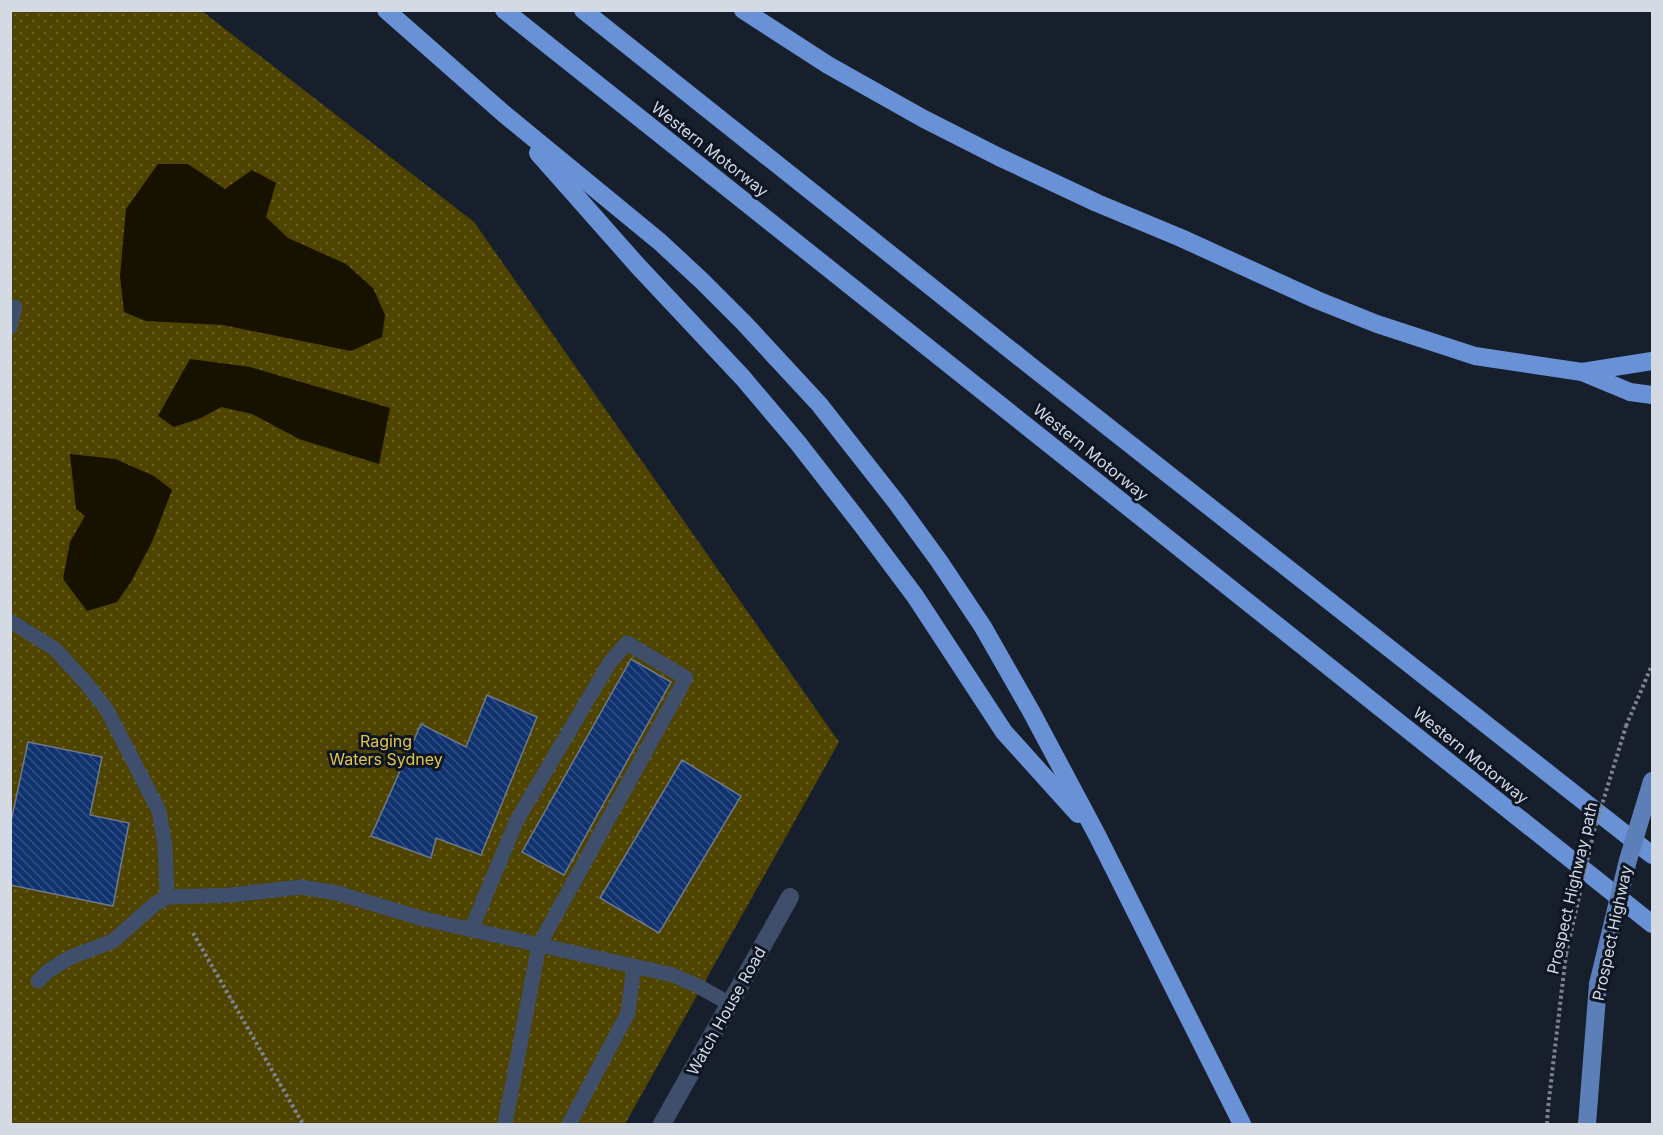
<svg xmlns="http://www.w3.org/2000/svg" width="1663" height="1135" font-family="Inter,sans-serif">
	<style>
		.park { fill: url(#park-dots) }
		.water { fill: #171100 }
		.building { fill: url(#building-back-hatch); stroke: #6f798b; stroke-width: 1.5 }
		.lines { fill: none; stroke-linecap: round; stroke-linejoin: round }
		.path { stroke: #7c838e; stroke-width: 4; stroke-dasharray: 3 3; stroke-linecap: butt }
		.service { stroke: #3f4f6b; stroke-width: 15 }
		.minor { stroke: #3f4f6b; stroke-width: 18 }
		.primary { stroke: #5d7fb8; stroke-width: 18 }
		.motorway { stroke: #6991d6; stroke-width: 18 }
		.path-bridge { stroke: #7c838e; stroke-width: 4; stroke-dasharray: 3 3; stroke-linecap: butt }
		.primary-bridge { stroke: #5d7fb8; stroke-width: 18 }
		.labels { text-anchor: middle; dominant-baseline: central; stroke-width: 6; stroke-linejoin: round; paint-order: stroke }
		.street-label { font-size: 16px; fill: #d4dae4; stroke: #0e1623 }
		.park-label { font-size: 16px; fill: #e0c649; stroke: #0e1623 }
	</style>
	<defs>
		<pattern id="park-dots" width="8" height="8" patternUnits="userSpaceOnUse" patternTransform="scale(1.5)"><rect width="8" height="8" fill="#4f4300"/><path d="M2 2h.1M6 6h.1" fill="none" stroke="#675e25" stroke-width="1.8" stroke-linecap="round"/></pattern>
		<pattern id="building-back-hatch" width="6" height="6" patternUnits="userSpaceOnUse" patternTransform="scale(1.5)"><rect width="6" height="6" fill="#103370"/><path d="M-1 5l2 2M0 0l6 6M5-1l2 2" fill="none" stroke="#325084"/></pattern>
	</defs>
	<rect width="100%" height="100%" fill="#171f2d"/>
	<polygon class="park" points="10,11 202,11 474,222 839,742 625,1124 11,1124"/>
	<g class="water">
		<polygon points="158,164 188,164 225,189 252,170 276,183 266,217 288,238 346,264 373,288 385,315 382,337 351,351 223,325 146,321 124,312 120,276 126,209"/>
		<polygon points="190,359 250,367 390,408 379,464 299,439 252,414 221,407 201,418 174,427 158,416"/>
		<polygon points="70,454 115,459 154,476 172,490 152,542 131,582 117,602 87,611 63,579 70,542 85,516 76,509"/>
	</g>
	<g class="building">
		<polygon points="631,659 671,682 564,875 522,852"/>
		<polygon points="487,695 537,717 481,855 436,838 431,858 371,836 421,724 466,747"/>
		<polygon points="28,742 102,757 90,815 129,823 113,906 10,885 10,826"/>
		<polygon points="682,760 741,796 659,933 600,898"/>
	</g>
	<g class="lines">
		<g class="path">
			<polyline points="1626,726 1652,665"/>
			<polyline points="193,933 303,1124"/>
			<polyline points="1547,1124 1548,1108 1566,954"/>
		</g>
		<g class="service">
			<polyline points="10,327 15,307"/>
			<polyline points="10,621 55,649 86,683 107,710 159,811 165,845 167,897"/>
			<polyline points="471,930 517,820 610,662 627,643 686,678 539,945 505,1124"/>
			<polyline points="38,981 48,971 69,958 113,941 155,904 167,897 231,895 301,887 337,893 424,919 673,975 698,986 730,1004"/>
			<polyline points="569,1124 628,1013 634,966"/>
		</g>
		<polyline class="minor" points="662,1124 790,897"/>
		<polyline class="primary" points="1587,1124 1598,984"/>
		<g class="motorway">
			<polyline points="386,10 503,113 660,242 702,281 744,323 819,404 896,502 939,561 983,627 1032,713 1097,835 1242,1124"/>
			<polyline points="504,10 1652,924"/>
			<polyline points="583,10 1037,371 1652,855"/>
			<polyline points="743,10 828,65 924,119 999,157 1097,203 1181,238 1317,300 1377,324 1475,356 1582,372 1652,361"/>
			<polyline points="538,153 637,265 743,378 798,443 861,524 915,596 1004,732 1078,814"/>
			<polyline points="1582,372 1630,392 1652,395"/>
		</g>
		<polyline class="path-bridge" points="1566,954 1594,831 1626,726"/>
		<polyline class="primary-bridge" points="1598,984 1628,860 1652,781"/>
	</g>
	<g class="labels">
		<g class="street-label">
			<text transform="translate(710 149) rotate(38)">Western Motorway</text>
			<text transform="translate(1091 452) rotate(39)">Western Motorway</text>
			<text transform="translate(1471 755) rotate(39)">Western Motorway</text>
			<text transform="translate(1572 888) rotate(-77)">Prospect Highway path</text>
			<text transform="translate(1612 933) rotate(-78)">Prospect Highway</text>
			<text transform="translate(726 1011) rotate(-61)">Watch House Road</text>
		</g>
		<g class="park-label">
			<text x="386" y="741">Raging<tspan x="386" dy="18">Waters Sydney</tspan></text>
		</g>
	</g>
	<rect width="1663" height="1135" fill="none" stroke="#d4dae4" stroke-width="24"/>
</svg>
